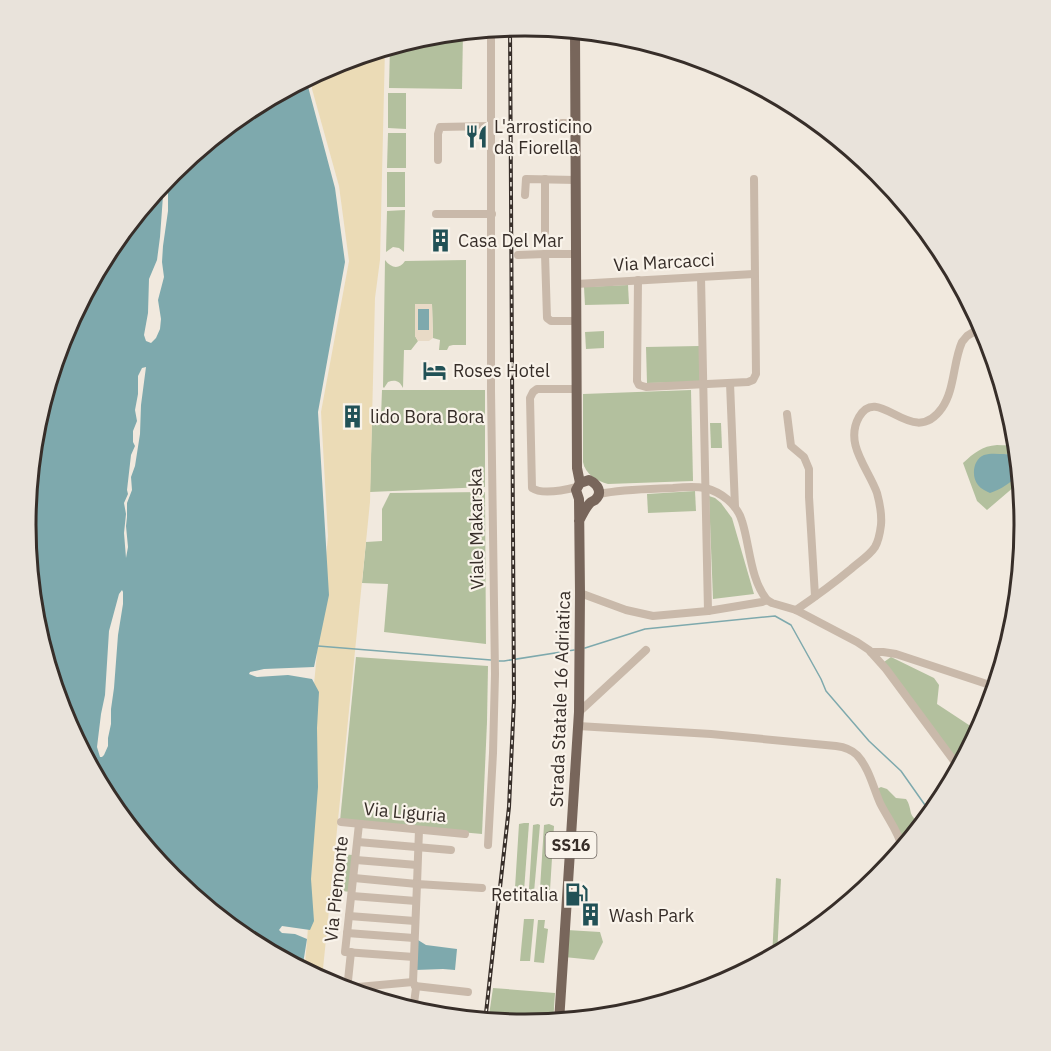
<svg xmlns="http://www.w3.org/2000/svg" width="1051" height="1051" font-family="'IBM Plex Sans',sans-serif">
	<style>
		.green { fill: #b3c09e }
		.sand { fill: #ebdbb6 }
		.plaza { fill: #e8dac6 }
		.water { fill: #7ea9ad }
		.pier { fill: #f1e9de }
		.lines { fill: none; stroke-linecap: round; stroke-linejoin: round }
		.stream { stroke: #7ea9ad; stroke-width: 1.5 }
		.minor { stroke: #c9b9aa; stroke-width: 8 }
		.major { stroke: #78665b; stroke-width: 10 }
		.rail-casing { stroke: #372e29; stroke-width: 4 }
		.rail { stroke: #f9f3ea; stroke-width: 1.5; stroke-dasharray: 4.5; stroke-linecap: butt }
		.labels { text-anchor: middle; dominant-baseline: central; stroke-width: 4.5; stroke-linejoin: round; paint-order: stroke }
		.shield { fill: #f9f3ea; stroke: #716963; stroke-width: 1.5 }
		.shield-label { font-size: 16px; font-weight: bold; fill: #372e29 }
		.poi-label { font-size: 18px; fill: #372e29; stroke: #f9f3ea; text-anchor: start }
		.street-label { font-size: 18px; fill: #372e29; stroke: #f9f3ea }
		.rim { fill: none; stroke: #372e29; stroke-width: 3 }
	</style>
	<rect width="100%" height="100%" fill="#f1e9de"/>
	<g class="green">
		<polygon points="463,32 462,89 389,88 390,46 428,35"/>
		<polygon points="388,93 406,93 406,129 388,128"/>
		<polygon points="388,133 406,133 406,168 387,168"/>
		<rect x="387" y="172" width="18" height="35"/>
		<polygon points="405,210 404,252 399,248 393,247 386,252 387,211"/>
		<path d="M385,260C391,268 399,270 405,261L466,260V345H453L449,346L447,350H439L440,340L433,338L432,304L415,336L418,341L411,350H404L403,388C400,381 395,379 388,382L384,388L383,387Z"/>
		<polygon points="628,285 629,304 585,305 584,287"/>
		<polygon points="604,331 604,348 586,349 585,332"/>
		<polygon points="699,346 700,382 647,383 646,347"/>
		<polygon points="382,390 485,390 485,487 370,492 372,417 381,417"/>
		<path d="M691,390L693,481L608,484C597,481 585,474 583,462V394Z"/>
		<polygon points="710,423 721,423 722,448 711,448"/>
		<path d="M1018,444L1019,455L1004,454L1013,479L1020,469L1021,481L987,510L977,501L963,463C974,453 982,446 997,445C1004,445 1011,446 1018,444Z"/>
		<polygon points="695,491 696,511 648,513 647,494"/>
		<polygon points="485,492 486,644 384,632 388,584 362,583 366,542 382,541 382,509 390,493"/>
		<polygon points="709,496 715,498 721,503 732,518 754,594 713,599"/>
		<polygon points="356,657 488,666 487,722 482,834 340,821"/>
		<polygon points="891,657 934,678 939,685 937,704 975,729 988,714 961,766 884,662"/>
		<path d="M881,787L887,789L896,798L906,799C913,809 907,816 920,822V830L904,848L877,789Z"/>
		<polygon points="524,823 529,823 524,891 520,891 515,888 519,824"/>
		<polygon points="538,824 540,825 534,892 529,889 533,825"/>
		<polygon points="549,824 554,826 550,890 545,892 540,889 544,825"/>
		<polygon points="337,854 353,855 350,892 334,890"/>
		<polygon points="776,878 781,879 777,955 772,958"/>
		<polygon points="524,919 534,919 530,961 520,961"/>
		<polygon points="538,920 545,920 544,928 548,929 544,963 534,962"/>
		<polygon points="567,930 600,932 603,942 594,960 564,957"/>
		<polygon points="493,988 555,993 553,1023 525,1025 488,1022"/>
	</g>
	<polygon class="sand" points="385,48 380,260 375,298 370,502 323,969 323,982 304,972 307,942 312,862 305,780 328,536 321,412 349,261 339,186 312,89 311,76 334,63"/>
	<polygon class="plaza" points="415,304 432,304 433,338 429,341 418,341 415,336"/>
	<g class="water">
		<polygon points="306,79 335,188 345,262 318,412 329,595 314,667 264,669 250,672 249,674 257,677 288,675 312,679 319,692 317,728 318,787 311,879 314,921 310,930 282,926 279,930 282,933 295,934 307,939 302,970 247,941 172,879 110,803 63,717 59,703 35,623 26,525 35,428 64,334 110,247 172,172 248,110"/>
		<rect x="418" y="309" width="11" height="21"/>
		<path d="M1004,454L1019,455C1019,460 1021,466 1019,471C1014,482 1001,489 990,493C986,491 981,489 978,485C971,477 973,459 984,455C990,453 998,454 1004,454Z"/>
		<polygon points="418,940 426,945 457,949 455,970 443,969 415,970"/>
	</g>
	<g class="pier">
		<polygon points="173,171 172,177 168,189 168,211 163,246 162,262 164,277 158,300 161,319 160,329 156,338 151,343 146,341 144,335 148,313 149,279 157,260 160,237 164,182"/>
		<polygon points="146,367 141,405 140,434 135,466 131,477 132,490 127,503 127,517 126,526 128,547 126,558 124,533 126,514 124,503 128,494 127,490 131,455 135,446 133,442 133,431 137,421 135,410 138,394 138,376 142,368"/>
		<polygon points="122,590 123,592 123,604 118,635 114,688 111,709 111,724 108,738 108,746 104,755 102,757 100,757 97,747 101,714 105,695 109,631 119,594"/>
	</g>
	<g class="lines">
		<g class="stream">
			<polyline points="318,646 491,660"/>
			<polyline points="585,648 645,629 775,616 791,625 821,679 826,691 869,741 901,771 932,815"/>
			<polyline points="499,661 504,661 574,650"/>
		</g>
		<g class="minor">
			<polyline points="562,123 576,123"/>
			<polyline points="438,160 438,134 440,127 491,126"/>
			<polyline points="525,195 526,179 576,180"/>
			<polyline points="436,214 492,214"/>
			<polyline points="545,232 545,179"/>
			<polyline points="518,255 545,254"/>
			<polyline points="701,277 708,611"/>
			<polyline points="638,280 637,381 639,385 646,387 748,382 753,380 756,374 754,179"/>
			<polyline points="576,284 754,274"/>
			<polyline points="576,321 551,321 547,318 545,254 576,254"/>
			<polyline points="730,383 735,507"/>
			<path d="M576,389H537L533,392L530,398L532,488C542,495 565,490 577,487"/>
			<polyline points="787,414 791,446 804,457 809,469 809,497 815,596"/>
			<path d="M599,494C623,489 648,489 673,488C683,487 695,486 705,488C721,492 737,504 742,521C750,546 750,579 767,600"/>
			<polyline points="580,593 626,610 653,616 708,611 762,602 767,600 772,603 796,610 857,642 869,650 886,669 960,769"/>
			<path d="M796,610C815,597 833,584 851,569C859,562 869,556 875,547C879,540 880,533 881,525C882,514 880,504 877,493C868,468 844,444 859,417C879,382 912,451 942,408C955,389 953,362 962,342L967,336L983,326"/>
			<polyline points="871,652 883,652 896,654 996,687"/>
			<polyline points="579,712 646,650"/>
			<path d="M578,726L711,734L836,746C844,747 851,749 857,755C869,768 873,787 880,803C888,819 899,832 903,850"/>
			<polyline points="341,822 465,834"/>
			<polyline points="359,824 345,952 414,957"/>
			<polyline points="358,842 451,850"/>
			<polyline points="488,845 493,753 495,674 491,391 491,29"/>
			<polyline points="356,860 417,865"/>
			<polyline points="354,878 417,884 419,830"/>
			<polyline points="352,896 416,901"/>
			<polyline points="349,916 415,921"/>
			<polyline points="347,933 414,938"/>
			<polyline points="415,986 468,992"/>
			<polyline points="347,988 413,982"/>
			<polyline points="347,990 351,952"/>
			<polyline points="413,1011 416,988 413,982 417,884 482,888"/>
		</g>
		<g class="major">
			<polyline points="575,30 577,468 580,483"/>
			<path d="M559,1022L579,712L580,593L579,499L576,490L580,483L589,480C598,484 603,493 595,500C593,501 591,502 590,503C586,507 582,515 579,521"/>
		</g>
		<defs>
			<polyline id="rail" points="485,1022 509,807 514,700 510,27"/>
		</defs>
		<use href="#rail" class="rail-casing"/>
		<use href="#rail" class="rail"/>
	</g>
	<defs>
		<symbol id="restaurant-bare" viewBox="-9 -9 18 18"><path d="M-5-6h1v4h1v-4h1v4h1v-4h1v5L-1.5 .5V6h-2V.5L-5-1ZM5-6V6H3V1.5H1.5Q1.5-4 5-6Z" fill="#215156" stroke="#f9f3ea" stroke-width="2.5" paint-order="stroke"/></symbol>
		<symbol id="building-bare" viewBox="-9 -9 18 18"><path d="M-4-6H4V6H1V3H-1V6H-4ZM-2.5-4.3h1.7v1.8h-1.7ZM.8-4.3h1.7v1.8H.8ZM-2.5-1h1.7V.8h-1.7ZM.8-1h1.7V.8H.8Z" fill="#215156" stroke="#f9f3ea" stroke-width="2.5" paint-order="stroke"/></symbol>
		<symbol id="hotel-bare" viewBox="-9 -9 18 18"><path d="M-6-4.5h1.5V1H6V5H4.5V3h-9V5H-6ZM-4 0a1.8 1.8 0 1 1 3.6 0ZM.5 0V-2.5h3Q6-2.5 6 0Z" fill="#215156" stroke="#f9f3ea" stroke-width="2.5" paint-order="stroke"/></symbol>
		<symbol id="fuel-bare" viewBox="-9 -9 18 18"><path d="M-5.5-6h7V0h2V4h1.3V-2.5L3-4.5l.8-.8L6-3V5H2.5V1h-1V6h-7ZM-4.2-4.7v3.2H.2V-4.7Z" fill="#215156" stroke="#f9f3ea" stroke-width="2.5" paint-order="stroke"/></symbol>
	</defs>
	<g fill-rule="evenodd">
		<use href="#restaurant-bare" x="460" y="120" width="33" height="33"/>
		<use href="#building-bare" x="424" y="224" width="33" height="33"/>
		<use href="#hotel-bare" x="418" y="354" width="33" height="33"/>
		<use href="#building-bare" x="336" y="400" width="33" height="33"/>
		<use href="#fuel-bare" x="560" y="878" width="33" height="33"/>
		<use href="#building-bare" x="574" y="898" width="33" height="33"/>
	</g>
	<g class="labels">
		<rect class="shield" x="545.5" y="832" width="51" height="26" rx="4.5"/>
		<g class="shield-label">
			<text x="571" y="845">SS16</text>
		</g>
		<g class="poi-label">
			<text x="494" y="126">L'arrosticino<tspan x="494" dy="21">da Fiorella</tspan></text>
			<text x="458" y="240">Casa Del Mar</text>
			<text x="453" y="370">Roses Hotel</text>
			<text x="370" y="416">lido Bora Bora</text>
			<text x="558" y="894" text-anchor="end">Retitalia</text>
			<text x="609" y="915">Wash Park</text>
		</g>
		<g class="street-label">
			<text transform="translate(664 262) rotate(-3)">Via Marcacci</text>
			<text transform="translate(476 529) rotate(-91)">Viale Makarska</text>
			<text transform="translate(560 699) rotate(-88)">Strada Statale 16 Adriatica</text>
			<text transform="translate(405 812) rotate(5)">Via Liguria</text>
			<text transform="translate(336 889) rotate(-84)">Via Piemonte</text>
		</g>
	</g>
	<path d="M0 0H1051V1051H0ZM36 525a489 489 0 1 1 978 0a489 489 0 1 1-978 0Z" fill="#e9e3db" fill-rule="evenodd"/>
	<path class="rim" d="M36 525a489 489 0 1 1 978 0a489 489 0 1 1-978 0Z"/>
</svg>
